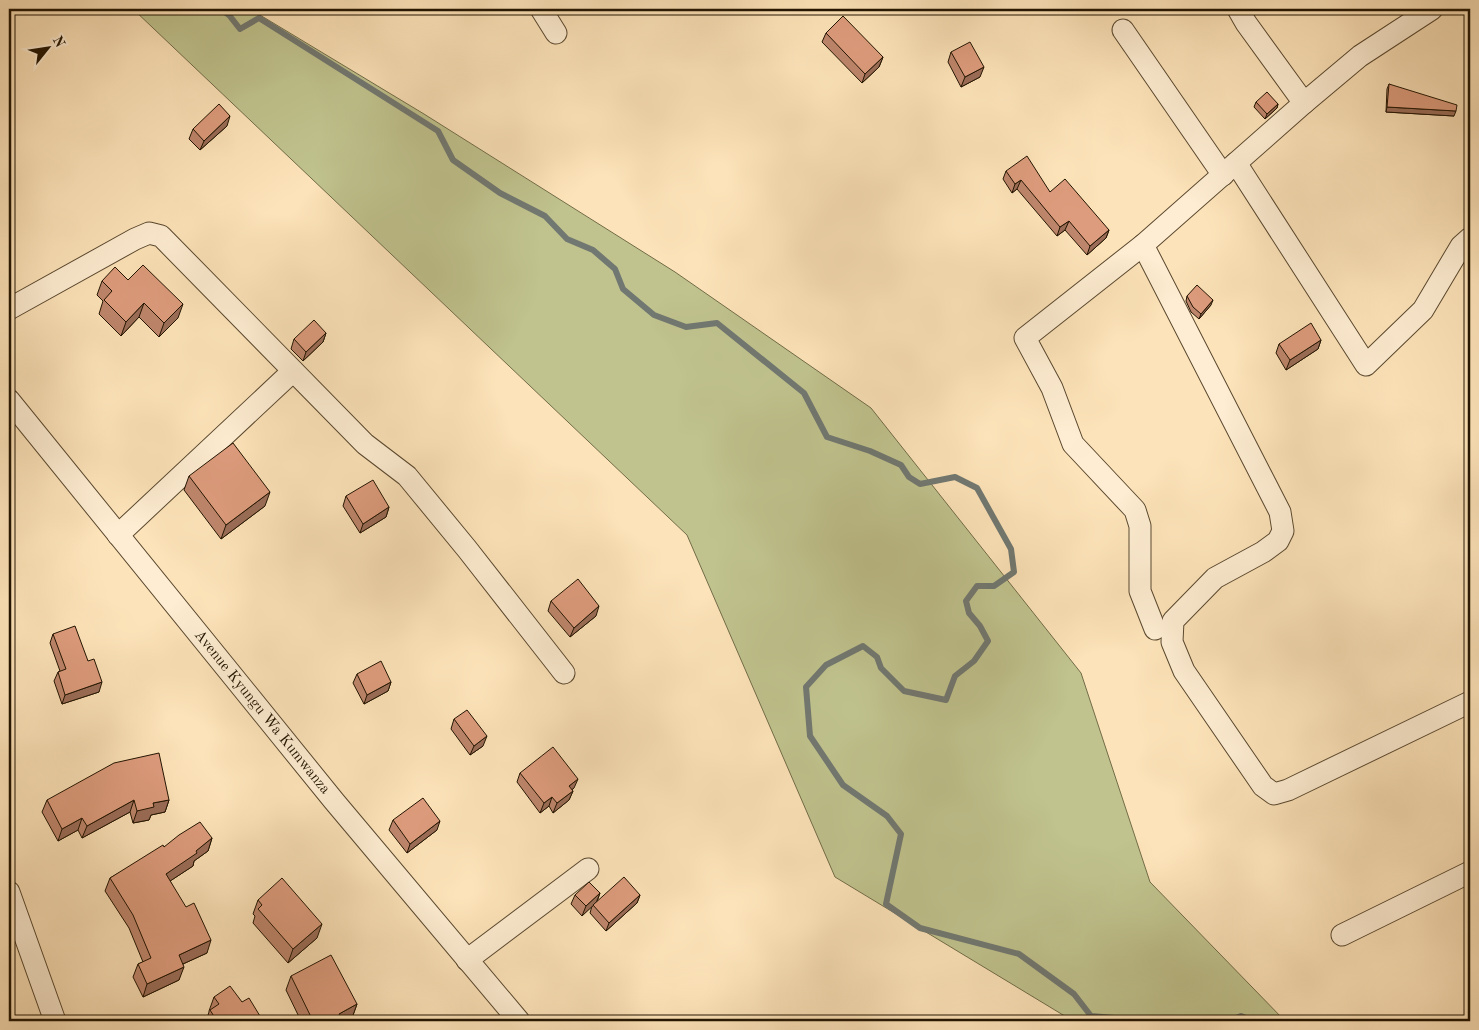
<svg xmlns="http://www.w3.org/2000/svg" width="1479" height="1030" font-family="'Old Standard TT',serif">
	<style>
		.green { fill: #c0c38e; stroke: #716c48 }
		.lines { fill: none; stroke-linecap: round; stroke-linejoin: round }
		.stream { stroke: #717871; stroke-width: 6 }
		.minor-casing { stroke: #59482f; stroke-width: 23 }
		.minor { stroke: #feedd2; stroke-width: 21 }
		.wall { fill: #be866c; stroke: #221401 }
		.shaded-wall { fill: #9b6d58; stroke: #221401 }
		.building { fill: #dd9c7d; stroke: #221401 }
		.labels { text-anchor: middle; dominant-baseline: central; stroke-width: 4; stroke-linejoin: round; paint-order: stroke }
		.street-label { font-size: 15px; fill: #221401; stroke: #feedd2 }
	</style>
	<rect width="100%" height="100%" fill="#fde3b9"/>
	<filter id="stains"><feTurbulence type="fractalNoise" baseFrequency=".004" numOctaves="4"/><feColorMatrix values="0 0 0 0 .2 0 0 0 0 .09 0 0 0 0 .02 0 0 0 .5 -.17"/></filter>
	<radialGradient id="worn" r=".72"><stop offset=".6" stop-color="#630" stop-opacity="0"/><stop offset="1" stop-color="#630" stop-opacity=".3"/></radialGradient>
	<polygon class="green" points="133,9 250,9 424,114 675,272 871,408 1081,673 1150,882 1285,1021 1073,1021 835,877 687,535"/>
	<g class="lines">
		<g class="stream">
			<polyline points="221,9 229,15 240,29 259,18 438,131 453,160 500,193 545,216 567,239 593,250 615,269 623,289 654,315 686,327 717,323 804,393 827,437 870,451 901,465 909,477 920,484 955,477 977,488 1011,549 1014,572 994,586 977,586 966,601 969,613 980,626 988,641 974,661 955,676 946,700 904,691 881,668 877,657 863,646 826,665 806,687 810,736 843,785 887,816 901,834 886,904 920,928 1019,954 1074,994 1091,1016 1150,1021"/>
			<polyline points="1229,1021 1241,1016 1253,1021"/>
		</g>
		<defs>
			<g id="minor">
				<polyline points="541,9 556,33"/>
				<polyline points="1238,9 1246,23 1304,103"/>
				<polyline points="1123,30 1223,175"/>
				<polyline points="1236,163 1366,365 1423,310 1461,246 1470,238"/>
				<polyline points="1143,245 1280,512 1283,531 1278,541 1263,552 1215,578 1173,621 1172,642 1184,671 1263,786 1274,794 1288,790 1470,702"/>
				<polyline points="9,309 135,239 149,233 161,236 365,444 407,476 467,549 564,673"/>
				<path id="s1" d="M9,400L334,801L519,1021"/>
				<polyline points="118,535 293,371"/>
				<polyline points="1155,629 1140,591 1140,526 1135,510 1073,444 1052,388 1025,338 1143,245 1304,103 1360,56 1432,9"/>
				<polyline points="9,892 55,1021"/>
				<polyline points="1342,935 1470,872"/>
				<polyline points="467,960 588,869"/>
			</g>
		</defs>
		<use href="#minor" class="minor-casing"/>
		<use href="#minor" class="minor"/>
	</g>
	<g class="wall">
		<polygon points="826,33 883,57 879,67 862,83 822,42"/>
		<polygon points="951,52 980,77 961,87 948,62"/>
		<polygon points="1389,84 1454,116 1386,112 1387,89"/>
		<polygon points="1256,102 1278,104 1277,108 1265,119 1254,107"/>
		<polygon points="227,126 200,150 189,139 193,129"/>
		<polygon points="1006,171 1050,192 1109,230 1106,238 1087,255 1065,230 1057,236 1017,189 1012,193 1003,179"/>
		<polygon points="128,280 178,318 159,337 139,317 121,336 99,314 103,301 97,295 102,281"/>
		<polygon points="1187,296 1211,305 1199,319 1191,312 1186,301"/>
		<polygon points="326,333 323,342 303,361 291,349 294,339"/>
		<polygon points="1321,340 1318,349 1286,370 1276,353 1279,344"/>
		<polygon points="189,476 265,506 221,539 184,490"/>
		<polygon points="346,496 389,507 386,517 360,533 343,506"/>
		<polygon points="551,601 596,616 570,637 548,611"/>
		<polygon points="53,634 88,661 99,692 62,704 54,681 58,672 60,671 50,643"/>
		<polygon points="357,674 391,682 388,691 364,704 353,683"/>
		<polygon points="454,719 483,746 470,755 451,729"/>
		<polygon points="520,773 574,788 572,790 573,791 569,800 553,813 549,806 540,813 517,782"/>
		<polygon points="47,800 169,800 165,812 151,815 149,820 133,823 130,812 82,838 78,830 58,841 42,812"/>
		<polygon points="393,820 437,830 407,853 389,830"/>
		<polygon points="212,838 208,851 194,861 193,866 170,881 207,953 183,964 179,980 143,997 133,977 138,964 143,962 129,928 105,891 110,878 164,847"/>
		<polygon points="600,893 597,902 640,895 637,903 606,931 590,913 592,906 582,916 571,904 575,895"/>
		<polygon points="258,900 317,938 288,963 253,923 255,916 253,914"/>
		<polygon points="291,976 357,1004 352,1018 346,1021 301,1021 286,990"/>
		<polygon points="214,997 242,1002 263,1021 206,1021 209,1012 209,1011"/>
	</g>
	<g class="shaded-wall">
		<polygon points="883,57 879,67 862,83 865,74"/>
		<polygon points="984,67 980,77 961,87 965,77"/>
		<polygon points="1278,104 1277,108 1265,119 1267,114"/>
		<polygon points="1387,107 1456,111 1454,116 1386,112"/>
		<polygon points="230,116 227,126 200,150 204,141"/>
		<polygon points="1021,180 1017,189 1012,193 1015,184"/>
		<polygon points="1069,221 1065,230 1057,236 1060,227"/>
		<polygon points="1109,230 1106,238 1087,255 1090,246"/>
		<polygon points="1213,300 1211,305 1199,319 1201,314"/>
		<polygon points="144,303 139,317 121,336 126,322"/>
		<polygon points="183,304 178,318 159,337 164,323"/>
		<polygon points="326,333 323,342 303,361 306,352"/>
		<polygon points="1321,340 1318,349 1286,370 1290,360"/>
		<polygon points="270,492 265,506 221,539 226,525"/>
		<polygon points="389,507 386,517 360,533 363,524"/>
		<polygon points="599,606 596,616 570,637 574,628"/>
		<polygon points="102,682 99,692 62,704 65,695"/>
		<polygon points="391,682 388,691 364,704 367,695"/>
		<polygon points="487,736 483,746 470,755 474,746"/>
		<polygon points="578,779 574,788 565,795 569,786"/>
		<polygon points="573,791 569,800 553,813 557,803"/>
		<polygon points="552,797 549,806 540,813 544,803"/>
		<polygon points="134,800 130,812 82,838 87,826"/>
		<polygon points="169,800 165,812 151,815 149,820 133,823 137,811 153,803"/>
		<polygon points="82,818 78,830 58,841 62,829"/>
		<polygon points="440,821 437,830 407,853 410,844"/>
		<polygon points="212,838 208,851 194,861 193,866 161,887 166,874"/>
		<polygon points="600,893 596,903 582,916 586,906"/>
		<polygon points="640,895 637,903 606,931 609,923"/>
		<polygon points="322,924 317,938 288,963 293,949"/>
		<polygon points="211,940 207,953 174,968 179,955"/>
		<polygon points="184,967 179,980 143,997 147,984"/>
		<polygon points="357,1004 352,1018 346,1021 336,1021 339,1014"/>
	</g>
	<g class="building">
		<polygon points="843,16 883,57 865,74 826,33"/>
		<polygon points="970,42 984,67 965,77 951,52"/>
		<polygon points="1389,84 1457,105 1456,111 1387,107"/>
		<polygon points="1267,92 1278,104 1267,114 1256,102"/>
		<polygon points="219,104 230,116 204,141 193,129"/>
		<polygon points="1027,156 1050,192 1065,179 1109,230 1090,246 1069,221 1060,227 1021,180 1015,184 1006,171"/>
		<polygon points="143,265 183,304 164,323 144,303 126,322 104,300 112,291 102,281 115,267 128,280"/>
		<polygon points="1197,285 1213,300 1201,314 1193,307 1187,296"/>
		<polygon points="314,320 326,333 306,352 294,339"/>
		<polygon points="1311,323 1321,340 1290,360 1279,344"/>
		<polygon points="233,443 270,492 226,525 189,476"/>
		<polygon points="373,480 389,507 363,524 346,496"/>
		<polygon points="578,579 599,606 574,628 551,601"/>
		<polygon points="75,626 88,661 94,659 102,682 65,695 58,672 66,669 53,634"/>
		<polygon points="381,661 391,682 367,695 357,674"/>
		<polygon points="467,710 487,736 474,746 454,719"/>
		<polygon points="553,747 578,779 569,786 573,791 557,803 552,797 544,803 520,773"/>
		<polygon points="159,753 169,800 153,803 154,807 137,811 134,800 87,826 82,818 62,829 47,800 114,763"/>
		<polygon points="423,798 440,821 410,844 393,820"/>
		<polygon points="200,822 212,838 196,851 197,853 166,874 186,907 194,903 211,940 179,955 184,967 147,984 138,964 151,958 133,915 110,878 163,845 164,847 179,835"/>
		<polygon points="624,877 640,895 609,923 593,905"/>
		<polygon points="282,878 322,924 293,949 258,909 262,905 258,900"/>
		<polygon points="589,882 600,893 586,906 575,895"/>
		<polygon points="331,955 357,1004 339,1014 342,1020 340,1021 313,1021 291,976"/>
		<polygon points="230,986 242,1002 249,998 263,1021 217,1021 210,1010 219,1004 214,997"/>
	</g>
	<g class="labels">
		<g class="street-label">
			<text stroke="none"><textPath href="#s1" startOffset="402">Avenue Kyungu Wa Kumwanza</textPath></text>
		</g>
	</g>
	<rect width="1479" height="1030" fill="none" stroke="#fde3b9" stroke-width="30"/>
	<rect x="10" y="10" width="1459" height="1010" fill="none" stroke="#221401" stroke-width="2.5"/>
	<rect x="15" y="15" width="1449" height="1000" fill="none" stroke="#221401"/>
	<g transform="translate(48 48) rotate(60)" stroke="#feedd2" stroke-width="4" paint-order="stroke">
	<path d="M0-4L9 19L0 12L-9 19Z" fill="#221401"/>
	<text y="-8" font-size="14" font-weight="bold" text-anchor="middle" fill="#221401">N</text>
	</g>
	<rect width="100%" height="100%" filter="url(#stains)"/>
	<rect width="100%" height="100%" fill="url(#worn)"/>
</svg>
